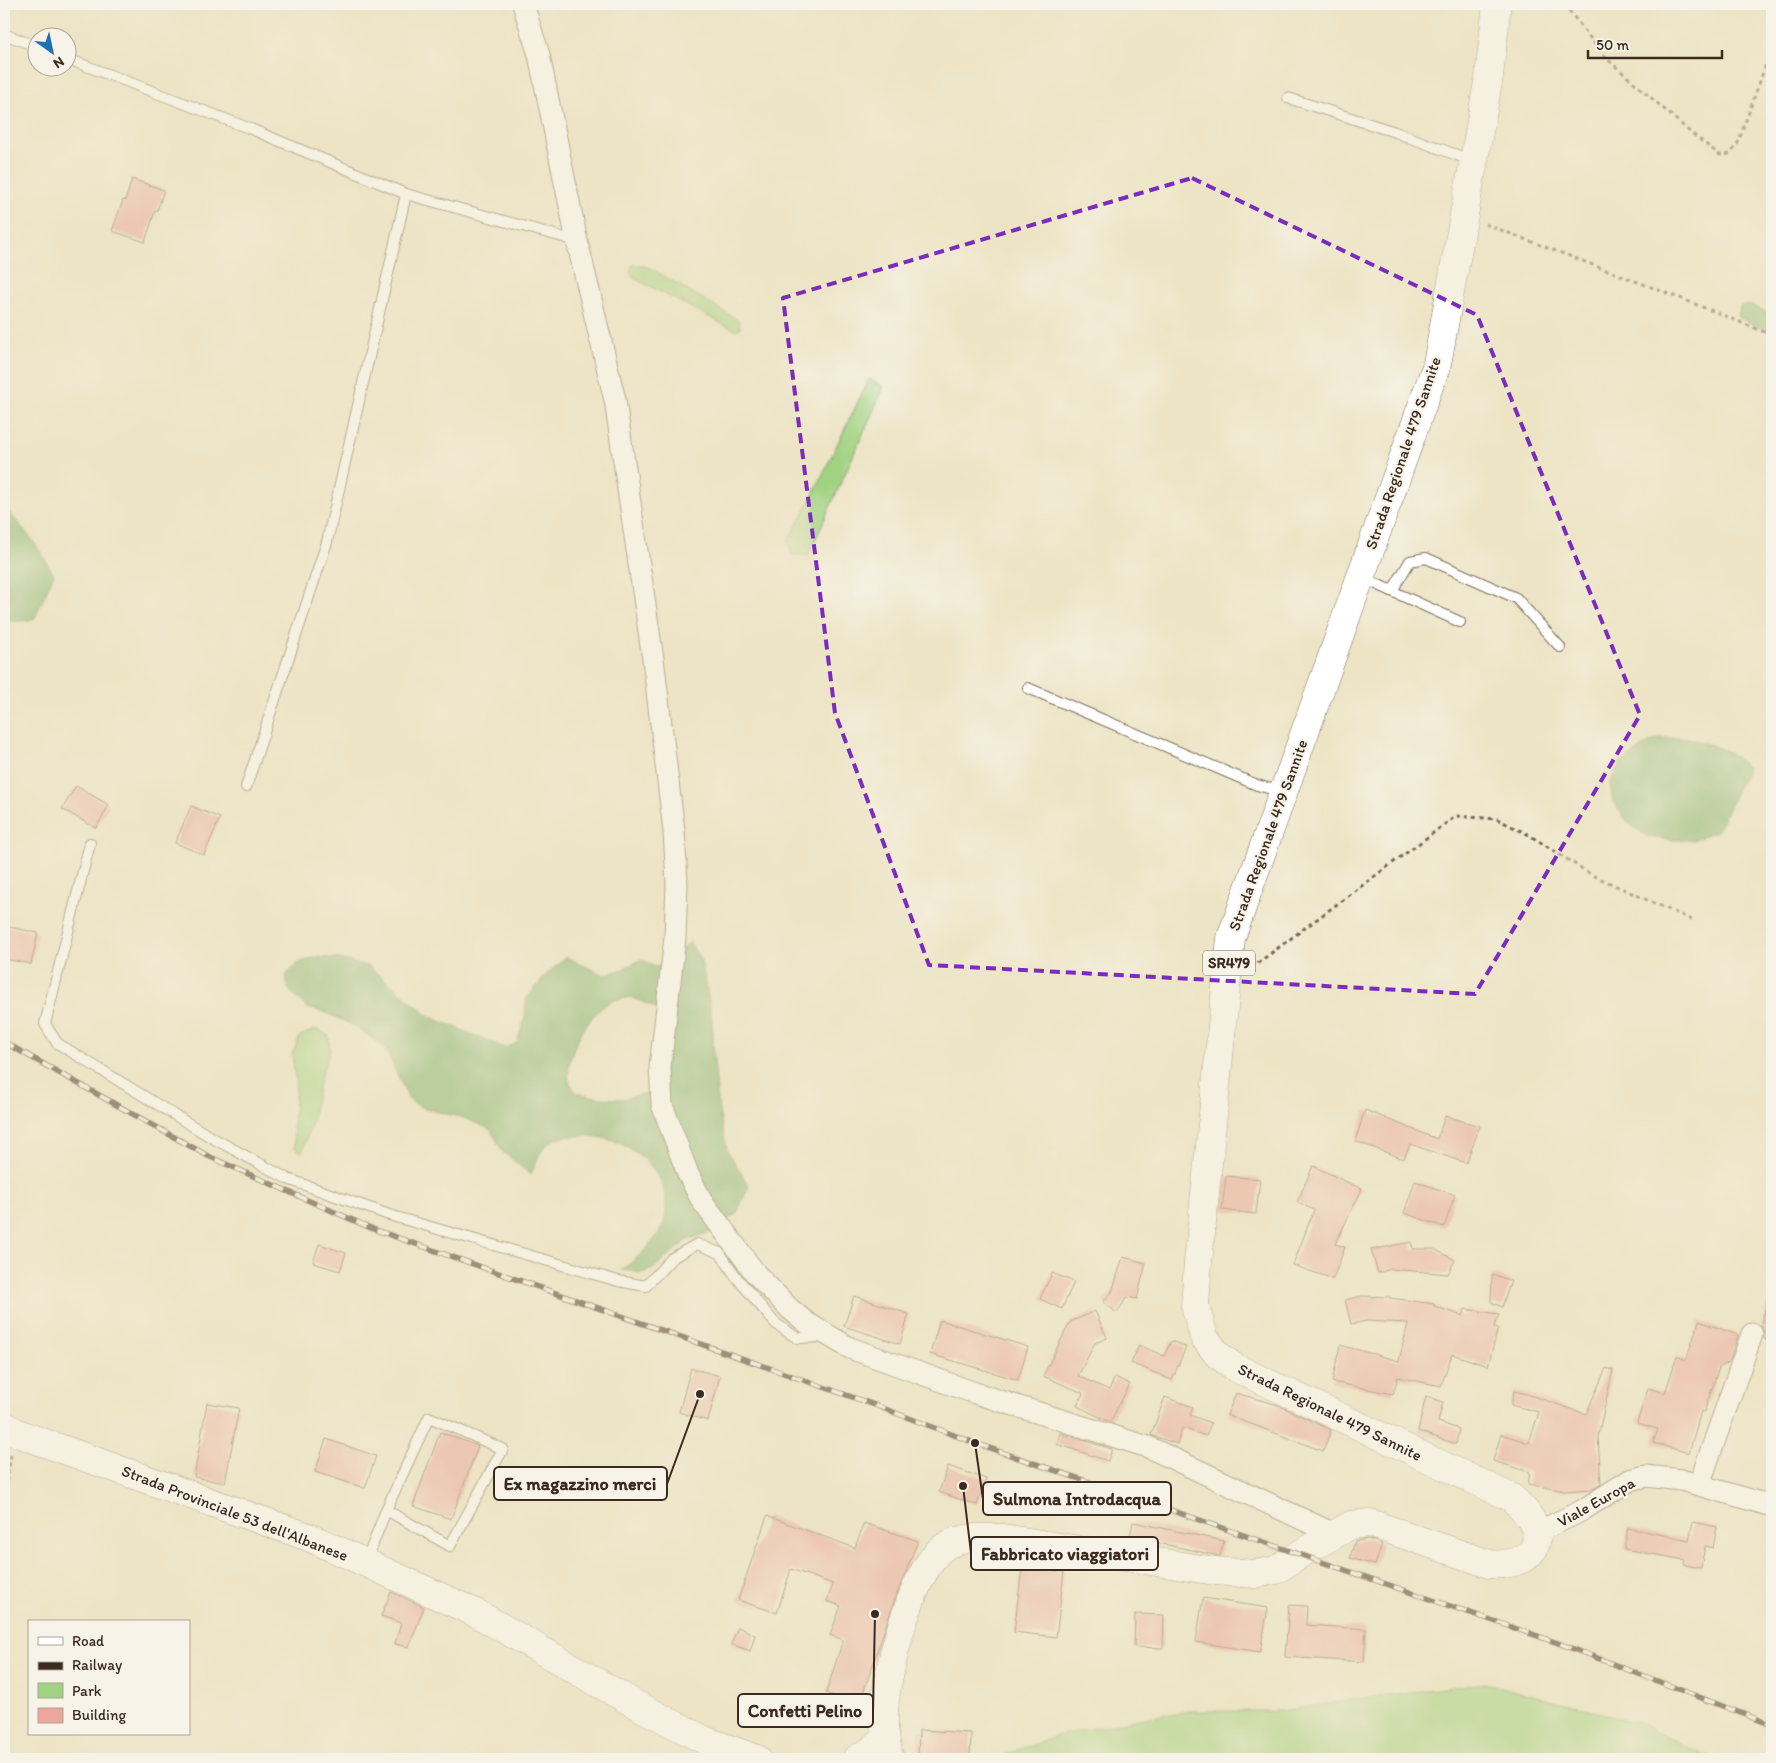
<svg xmlns="http://www.w3.org/2000/svg" width="1776" height="1763" font-family="Itim,sans-serif">
	<style>
		.green { fill: #a0d281; stroke: #6e7e50 }
		.forest { fill: #80b46f; stroke: #5e6f46; fill-rule: evenodd }
		.building { fill: #eca69e }
		.lines { fill: none; stroke-linecap: round; stroke-linejoin: round }
		.lane-casing { stroke: #796b58; stroke-width: 12 }
		.street-casing { stroke: #796b58; stroke-width: 23 }
		.secondary-casing { stroke: #796b58; stroke-width: 29 }
		.primary-casing { stroke: #796b58; stroke-width: 29 }
		.path { stroke: #796b58; stroke-width: 3; stroke-dasharray: 4 4; stroke-linecap: butt }
		.lane { stroke: #fff; stroke-width: 10 }
		.street { stroke: #fff; stroke-width: 21 }
		.secondary { stroke: #fff; stroke-width: 28 }
		.primary { stroke: #fff; stroke-width: 28 }
		.rail-casing { stroke: #3b2a1e; stroke-width: 5.5 }
		.rail { stroke: #f7f3e8; stroke-width: 4; stroke-dasharray: 11; stroke-linecap: butt }
		.marked { fill: none; stroke: #7b2cbf; stroke-width: 4; stroke-dasharray: 10 6; stroke-linejoin: round }
		.labels { text-anchor: middle; dominant-baseline: central; stroke-width: 4; stroke-linejoin: round; paint-order: stroke }
		.shield { fill: #f7f3e8; stroke: #73665b; stroke-width: 1 }
		.shield-label { font-size: 15px; font-weight: bold; fill: #3b2a1e }
		.street-label { font-size: 16px; fill: #3b2a1e; stroke: #f7f3e8 }
		.leader { fill: none; stroke: #3b2a1e; stroke-width: 2 }
		.callout-dot { fill: #3b2a1e; stroke: #f7f3e8; stroke-width: 2 }
		.callout { fill: #f7f3e8; stroke: #3b2a1e; stroke-width: 2 }
		.callout-label { font-size: 18px; text-anchor: middle; font-weight: bold; fill: #3b2a1e }
	</style>
	<rect width="100%" height="100%" fill="#f7f3e8"/>
	<filter id="ink" filterUnits="userSpaceOnUse"><feTurbulence type="fractalNoise" baseFrequency=".02" numOctaves="2"/><feDisplacementMap in="SourceGraphic" scale="10" xChannelSelector="R" yChannelSelector="G"/><feConvolveMatrix kernelMatrix="1 2 1 2 8 2 1 2 1" color-interpolation-filters="sRGB"/></filter>
	<filter id="wash" filterUnits="userSpaceOnUse"><feTurbulence type="fractalNoise" baseFrequency=".0096" numOctaves="4" result="noise"/><feDisplacementMap in="SourceGraphic" scale="20" xChannelSelector="R" yChannelSelector="G"/><feGaussianBlur stdDeviation="1.12" result="paint"/><feColorMatrix in="noise" values="0 0 0 0 0 0 0 0 0 0 0 0 0 0 0 0 0 1.4 0 .05"/><feComposite in="paint" operator="in"/></filter>
	<g filter="url(#wash)">
		<rect width="100%" height="100%" fill="#ece4c4"/>
		<g class="green">
			<polygon points="633,265 641,265 650,268 738,320 741,328 735,330 721,323 635,279 630,272"/>
			<polygon points="869,379 884,387 808,556 792,555 788,540 805,511"/>
			<polygon points="316,1029 328,1035 330,1049 326,1063 320,1078 311,1125 302,1152 295,1148 293,1128 296,1084 292,1054 300,1036"/>
			<polygon points="1485,1683 1636,1722 1712,1759 996,1759 997,1757 1061,1735 1128,1721 1189,1711 1282,1711 1371,1697"/>
		</g>
		<g class="forest">
			<polygon points="1747,304 1772,314 1772,329 1770,332 1738,317 1740,306"/>
			<polygon points="4,506 34,542 54,574 34,620 4,622"/>
			<polygon points="1660,738 1687,738 1712,745 1729,752 1748,768 1717,831 1693,840 1670,840 1649,837 1629,824 1613,802 1610,783 1619,764 1650,742"/>
			<path d="M690,942L701,961L706,985L712,1017L714,1061L719,1111L727,1150L749,1186L737,1213L711,1232L687,1240L653,1269L642,1273L621,1270C637,1259 652,1245 661,1229C665,1223 666,1214 666,1207C667,1161 616,1132 575,1136C564,1136 555,1138 546,1145C540,1150 534,1168 531,1175L503,1152L490,1129L464,1118L425,1109L409,1100L385,1048L355,1026L324,1012L307,1008L288,989L286,975L298,963L317,957L340,959L368,966L429,1016L505,1048L517,1043L525,1018L526,999L546,975L566,957L604,975L623,969L641,959L655,967L667,962ZM631,997L660,1010L654,1091L622,1099L601,1098L577,1093C574,1089 570,1084 569,1080C565,1055 587,1016 608,1003C614,999 624,999 631,997Z"/>
		</g>
		<g id="blocks">
			<g class="building">
				<polygon points="132,179 164,190 157,211 155,211 145,242 112,231 123,200 125,201"/>
				<polygon points="76,786 109,805 96,828 62,809"/>
				<polygon points="191,806 220,818 204,855 175,843"/>
				<polygon points="4,926 38,933 31,964 4,959"/>
				<polygon points="1365,1110 1437,1139 1445,1116 1480,1126 1466,1163 1410,1144 1404,1159 1355,1141"/>
				<polygon points="1313,1166 1362,1189 1335,1244 1345,1247 1333,1279 1293,1265 1314,1210 1297,1202"/>
				<polygon points="1226,1176 1260,1179 1256,1214 1222,1210"/>
				<polygon points="1415,1181 1455,1195 1444,1227 1404,1213"/>
				<polygon points="1411,1242 1413,1249 1434,1249 1455,1260 1448,1274 1391,1269 1378,1273 1371,1250"/>
				<polygon points="319,1244 346,1253 340,1271 313,1263"/>
				<polygon points="1123,1257 1146,1263 1137,1299 1127,1297 1117,1313 1103,1302 1112,1292"/>
				<polygon points="1052,1273 1074,1282 1062,1309 1040,1299"/>
				<polygon points="1492,1274 1511,1281 1502,1307 1491,1302"/>
				<polygon points="854,1296 909,1314 900,1344 844,1326"/>
				<polygon points="1362,1296 1390,1297 1390,1298 1434,1304 1434,1306 1463,1316 1465,1309 1499,1314 1494,1327 1498,1328 1488,1366 1452,1354 1441,1386 1398,1377 1393,1394 1332,1382 1340,1345 1399,1361 1408,1323 1367,1321 1351,1324 1345,1300"/>
				<polygon points="1768,1299 1772,1299 1772,1341 1764,1339 1764,1331 1761,1325"/>
				<polygon points="1095,1311 1107,1338 1095,1343 1078,1376 1109,1390 1115,1377 1130,1384 1110,1422 1077,1406 1083,1393 1043,1376 1070,1322"/>
				<polygon points="940,1320 1028,1347 1018,1380 930,1354"/>
				<polygon points="1699,1321 1738,1335 1729,1362 1719,1368 1704,1412 1701,1411 1689,1453 1653,1443 1658,1429 1637,1423 1648,1388 1665,1393 1677,1356 1686,1360"/>
				<polygon points="1171,1341 1186,1347 1172,1380 1131,1363 1139,1345 1164,1356"/>
				<polygon points="691,1368 720,1376 708,1421 679,1412"/>
				<polygon points="1606,1368 1613,1370 1598,1436 1601,1484 1593,1489 1564,1491 1528,1484 1530,1472 1493,1461 1501,1434 1529,1443 1539,1412 1511,1405 1514,1391 1527,1394 1586,1414"/>
				<polygon points="1236,1393 1278,1405 1331,1430 1323,1451 1227,1415"/>
				<polygon points="1426,1396 1443,1402 1438,1422 1459,1429 1456,1444 1418,1431"/>
				<polygon points="1165,1397 1193,1407 1190,1415 1211,1423 1206,1436 1182,1428 1177,1444 1151,1435"/>
				<polygon points="207,1403 239,1408 225,1483 194,1477"/>
				<polygon points="440,1432 478,1446 451,1519 413,1506"/>
				<polygon points="1060,1433 1112,1449 1108,1461 1057,1444"/>
				<polygon points="326,1439 376,1456 365,1488 315,1472"/>
				<polygon points="948,1466 986,1479 977,1505 939,1492"/>
				<polygon points="767,1516 855,1548 864,1523 918,1541 896,1596 859,1705 826,1693 843,1640 830,1635 841,1606 827,1601 833,1584 791,1569 777,1613 738,1600"/>
				<polygon points="1133,1522 1224,1541 1220,1556 1130,1537"/>
				<polygon points="1693,1522 1717,1527 1713,1548 1705,1546 1701,1568 1684,1565 1685,1560 1624,1549 1628,1528 1689,1540"/>
				<polygon points="1368,1539 1382,1544 1375,1565 1350,1558 1355,1541"/>
				<polygon points="1022,1567 1064,1572 1056,1637 1014,1632"/>
				<polygon points="391,1592 424,1607 409,1647 395,1644 401,1623 381,1616"/>
				<polygon points="1203,1598 1268,1608 1260,1652 1196,1642"/>
				<polygon points="1289,1605 1307,1606 1306,1625 1366,1629 1364,1662 1285,1657"/>
				<polygon points="1135,1614 1164,1615 1163,1648 1134,1647"/>
				<polygon points="738,1627 755,1635 750,1651 731,1644"/>
				<polygon points="919,1730 971,1733 970,1759 918,1759"/>
			</g>
		</g>
	</g>
	<g filter="url(#ink)">
		<use href="#blocks" fill-opacity="0" stroke="#796b58" stroke-width="1"/>
		<g class="lines">
			<defs>
				<g id="lane">
					<polyline points="4,34 38,47"/>
					<polyline points="68,59 251,129 406,194 577,241"/>
					<polyline points="1288,98 1395,132 1473,161"/>
					<polyline points="1361,577 1460,622"/>
					<polyline points="1392,591 1410,561 1426,558 1516,598 1560,647"/>
					<polyline points="1028,688 1257,785 1282,792"/>
					<polyline points="246,787 327,542 406,194"/>
					<polyline points="90,843 45,1024 57,1043 209,1136 288,1179 389,1215 618,1281 646,1286 672,1258 697,1244 720,1253 737,1278 775,1323 797,1338 822,1337"/>
					<polyline points="366,1562 386,1510 429,1417 503,1449 450,1546 386,1510"/>
				</g>
				<g id="street">
					<polyline points="523,4 539,55 577,241 615,400 654,666 674,831 677,883 675,938 660,1067 662,1105 688,1174 702,1201 756,1274 790,1309 807,1323 850,1348 975,1393 1148,1447 1334,1534"/>
					<polyline points="1699,1485 1752,1334"/>
					<polyline points="1536,1533 1581,1511 1630,1480 1646,1476 1681,1480 1772,1506"/>
				</g>
				<g id="secondary">
					<polyline points="4,1425 17,1433 311,1538 478,1614 635,1704 704,1740 757,1759"/>
					<polyline points="857,1759 870,1751 885,1738"/>
				</g>
				<path id="primary" d="M890,1759C886,1746 884,1732 884,1718C883,1680 912,1569 944,1547C961,1536 984,1537 1003,1538L1215,1571L1255,1574L1276,1570L1300,1554L1351,1525L1370,1523L1489,1564C1508,1566 1541,1559 1536,1533C1534,1519 1522,1507 1512,1498L1236,1368L1218,1355L1204,1337L1195,1306L1198,1262L1231,938L1437,364L1489,77L1497,4"/>
			</defs>
			<use href="#lane" class="lane-casing"/>
			<use href="#street" class="street-casing"/>
			<use href="#secondary" class="secondary-casing"/>
			<use href="#primary" class="primary-casing"/>
			<g class="path">
				<polyline points="1564,4 1605,57 1690,132 1720,155 1730,154 1738,143 1772,47"/>
				<polyline points="1485,224 1680,298 1772,335"/>
				<polyline points="1251,968 1456,816 1497,819 1529,835 1592,875 1692,920"/>
				<polyline points="4,1498 11,1455"/>
			</g>
			<use href="#lane" class="lane"/>
			<use href="#street" class="street"/>
			<use href="#secondary" class="secondary"/>
			<use href="#primary" class="primary"/>
			<defs>
				<polyline id="rail" points="4,1042 208,1156 373,1229 872,1404 975,1443 1558,1643 1772,1725"/>
			</defs>
			<use href="#rail" class="rail-casing"/>
			<use href="#rail" class="rail"/>
		</g>
	</g>
	<path d="M0 0H1776V1763H0ZM1192,178L1477,315L1640,715L1475,994L929,965L835,713L783,298Z" fill="#ece4c4" fill-opacity=".55" fill-rule="evenodd"/>
	<path class="marked" d="M1192,178L1477,315L1640,715L1475,994L929,965L835,713L783,298Z"/>
	<g class="labels">
		<rect class="shield" x="1203" y="950.5" width="52" height="25" rx="4"/>
		<g class="shield-label">
			<text x="1229" y="963">SR479</text>
		</g>
		<g class="street-label">
			<text transform="translate(1403 453) rotate(-71)">Strada Regionale 479 Sannite</text>
			<text transform="translate(1268 835) rotate(-70)">Strada Regionale 479 Sannite</text>
			<text transform="translate(1330 1412) rotate(26)">Strada Regionale 479 Sannite</text>
			<text transform="translate(1596 1502) rotate(-29)">Viale Europa</text>
			<text transform="translate(235 1513) rotate(21)">Strada Provinciale 53 dell'Albanese</text>
		</g>
	</g>
	<path class="leader" d="M700 1394L667 1484M975 1443L983 1499M963 1486L971 1553M875 1614L873 1711"/>
	<g class="callout-dot">
		<circle cx="700" cy="1394" r="5"/>
		<circle cx="975" cy="1443" r="5"/>
		<circle cx="963" cy="1486" r="5"/>
		<circle cx="875" cy="1614" r="5"/>
	</g>
	<g class="callout">
		<rect x="494" y="1467" width="173" height="33" rx="5"/>
		<rect x="983" y="1482" width="188" height="33" rx="5"/>
		<rect x="971" y="1537" width="187" height="33" rx="5"/>
		<rect x="738" y="1694" width="135" height="33" rx="5"/>
	</g>
	<g class="callout-label">
		<text x="580" y="1490">Ex magazzino merci</text>
		<text x="1077" y="1505">Sulmona Introdacqua</text>
		<text x="1065" y="1560">Fabbricato viaggiatori</text>
		<text x="805" y="1717">Confetti Pelino</text>
	</g>
	<rect width="1776" height="1763" fill="none" stroke="#f7f3e8" stroke-width="20"/>
	<rect x="28" y="1620" width="162" height="115" fill="#f7f3e8" stroke="#aca397"/>
	<rect x="38" y="1637" width="25" height="8" fill="#ffffff" stroke="#aca397"/>
	<text x="72" y="1646" font-size="15" fill="#3b2a1e">Road</text>
	<rect x="38" y="1662" width="25" height="8" fill="#3b2a1e" stroke="#aca397"/>
	<text x="72" y="1670" font-size="15" fill="#3b2a1e">Railway</text>
	<rect x="38" y="1683" width="25" height="15" fill="#a0d281" stroke="#aca397"/>
	<text x="72" y="1696" font-size="15" fill="#3b2a1e">Park</text>
	<rect x="38" y="1708" width="25" height="15" fill="#eca69e" stroke="#aca397"/>
	<text x="72" y="1720" font-size="15" fill="#3b2a1e">Building</text>
	<g transform="translate(52 52) rotate(147)"><circle r="24" fill="#f7f3e8" stroke="#aca397"/>
	<path d="M0-4L9 19L0 12L-9 19Z" fill="#1f6fb2"/>
	<text y="-8" font-size="14" font-weight="bold" text-anchor="middle" fill="#3b2a1e">N</text>
	</g>
	<path d="M1588 50v8h134v-8" fill="none" stroke="#3b2a1e" stroke-width="2.5"/>
	<text x="1596" y="50" font-size="15" fill="#3b2a1e" stroke="#f7f3e8" stroke-width="4" paint-order="stroke">50 m</text>
</svg>
